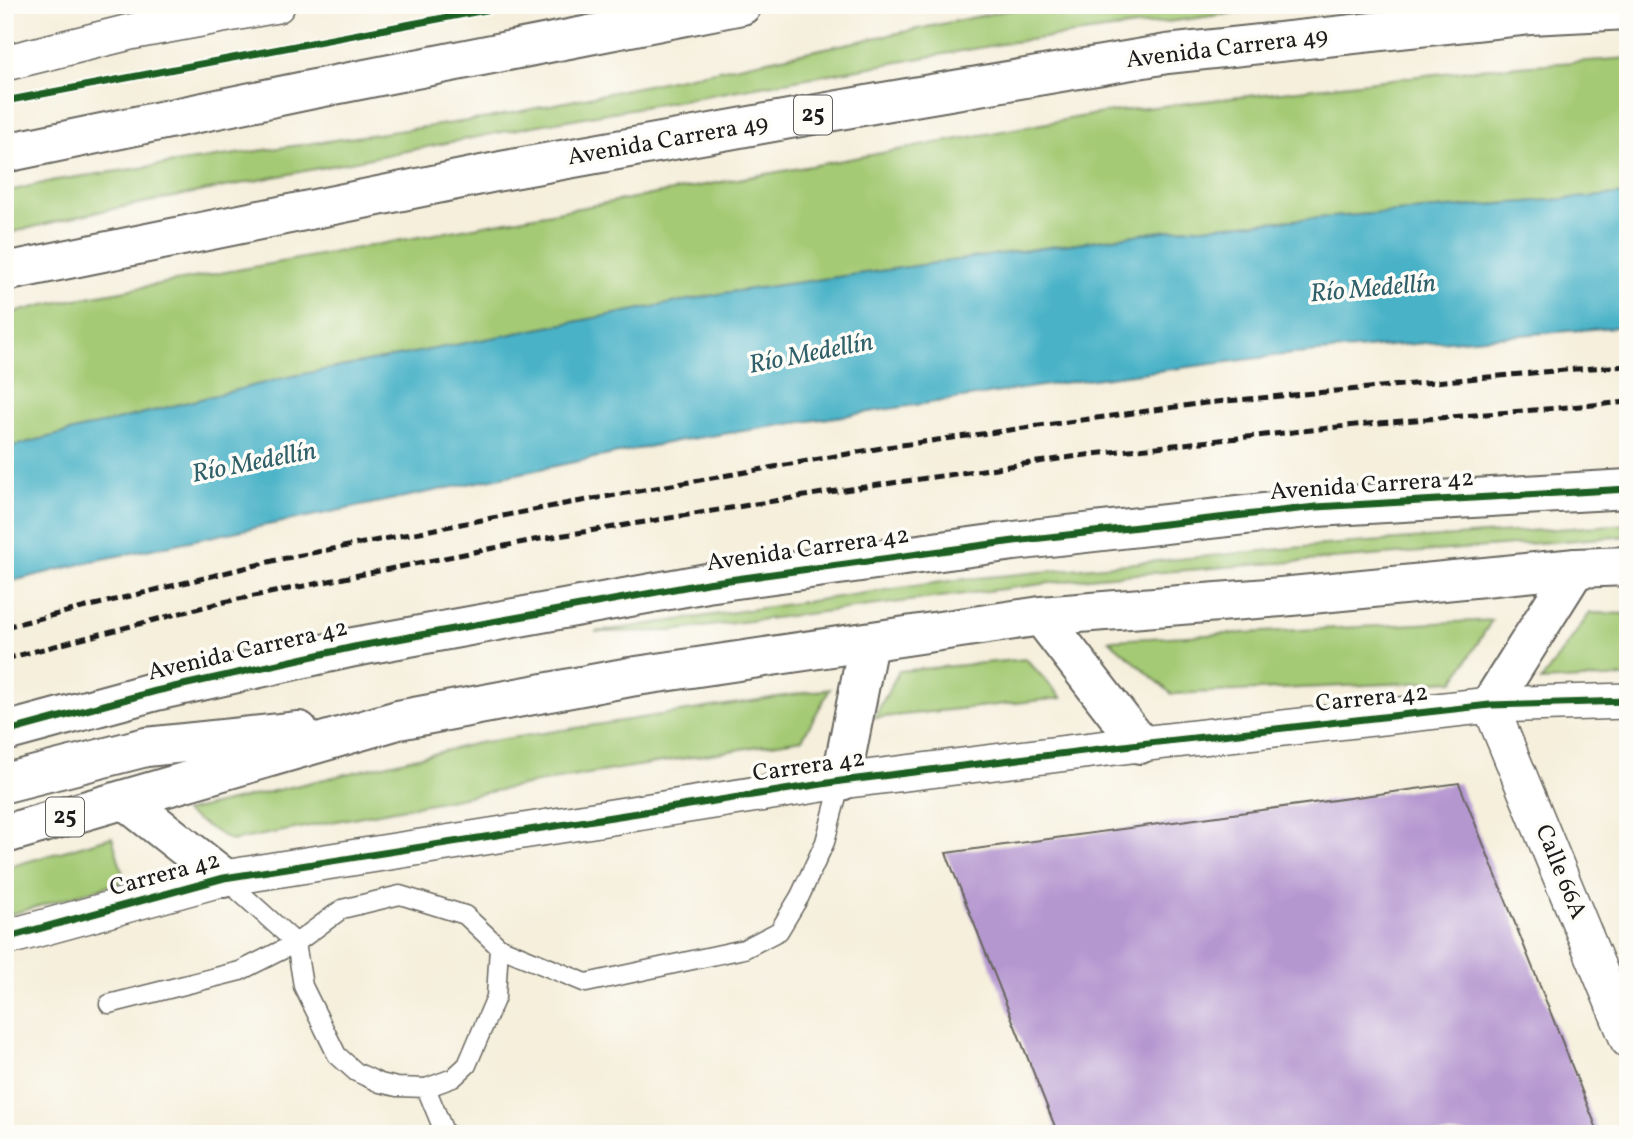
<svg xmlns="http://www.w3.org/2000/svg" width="1633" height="1139" font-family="Vollkorn,serif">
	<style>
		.green { fill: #a4ca74; stroke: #607348; stroke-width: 2 }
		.water { fill: #48b2c7; stroke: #326772; stroke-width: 2 }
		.building { fill: #b597d0 }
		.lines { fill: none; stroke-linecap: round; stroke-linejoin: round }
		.lane-casing { stroke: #68665f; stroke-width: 21 }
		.street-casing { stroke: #68665f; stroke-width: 38 }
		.highway-casing { stroke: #68665f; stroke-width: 42 }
		.lane { stroke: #fff; stroke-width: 18 }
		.street { stroke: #fff; stroke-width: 35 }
		.highway { stroke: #fff; stroke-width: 38 }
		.rail { stroke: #1c1c1c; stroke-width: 5; stroke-dasharray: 10 5; stroke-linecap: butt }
		.cycleway-casing { stroke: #fdfcf7; stroke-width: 11 }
		.cycleway { stroke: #1b5e20; stroke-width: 7 }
		.labels { text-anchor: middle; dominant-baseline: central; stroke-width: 7; stroke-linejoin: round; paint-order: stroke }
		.shield { fill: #fdfcf7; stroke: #605f5e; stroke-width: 2 }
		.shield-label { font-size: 23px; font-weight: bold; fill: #1c1c1c }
		.street-label { font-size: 24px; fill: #1c1c1c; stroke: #fdfcf7 }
		.water-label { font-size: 26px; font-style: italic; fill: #306069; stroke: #fdfcf7 }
	</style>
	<rect width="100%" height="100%" fill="#fdfcf7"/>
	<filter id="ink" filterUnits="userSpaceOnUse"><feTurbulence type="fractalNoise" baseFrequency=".0143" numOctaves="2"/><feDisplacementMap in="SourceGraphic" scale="14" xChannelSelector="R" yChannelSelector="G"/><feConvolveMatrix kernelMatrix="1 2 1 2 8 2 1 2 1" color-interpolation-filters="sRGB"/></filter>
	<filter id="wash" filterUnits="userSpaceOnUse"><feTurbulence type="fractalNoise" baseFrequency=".00686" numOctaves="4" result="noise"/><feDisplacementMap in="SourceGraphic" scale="28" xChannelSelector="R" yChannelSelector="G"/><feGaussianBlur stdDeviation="1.57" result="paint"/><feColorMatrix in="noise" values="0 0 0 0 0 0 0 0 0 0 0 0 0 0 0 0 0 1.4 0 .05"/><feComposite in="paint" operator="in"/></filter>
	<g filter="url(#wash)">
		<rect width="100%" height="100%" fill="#f5efdc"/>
		<g class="green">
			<polygon points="1009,10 1259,10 1013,42 533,126 87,214 5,234 5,192 56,180 488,118"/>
			<polygon points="1628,58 1628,194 1177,229 730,292 288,377 5,448 5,315 44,305 1102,113 1478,69"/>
			<polygon points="1628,524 1628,536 1098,577 671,631 595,632 956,580 1325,545"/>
			<polygon points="1590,613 1628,614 1628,677 1541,681"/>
			<polygon points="1492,620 1454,681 1172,694 1109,640"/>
			<polygon points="1026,659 1062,698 874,718 899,671"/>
			<polygon points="830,689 802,739 558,779 231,841 184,812 478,743"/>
			<polygon points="112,837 125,881 5,916 5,868"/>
		</g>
		<polygon class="water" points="1628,194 1628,326 1283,355 1062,383 677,441 93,561 5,583 5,448 288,377 730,292 1177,229"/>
		<g id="blocks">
			<polygon class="building" points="1459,783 1599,1134 1058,1134 946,853"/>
		</g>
	</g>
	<g filter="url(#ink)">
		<use href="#blocks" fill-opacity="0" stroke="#68665f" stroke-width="2"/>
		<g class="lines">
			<defs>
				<g id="lane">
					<polyline points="225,879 296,943 303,986 337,1055 356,1072 380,1083 397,1087 426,1088 445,1134"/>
					<polyline points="109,1004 240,971 296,943 342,909 400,895 465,915 499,947 586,983 744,949 779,931 800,896 825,842 841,781"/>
					<polyline points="426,1088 453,1078 467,1065 496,997 499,947"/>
				</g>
				<g id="street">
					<polyline points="5,63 130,32 277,5"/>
					<polyline points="1490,705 1628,1040"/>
					<polyline points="5,938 224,878 841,781 1140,744 1490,705 1628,701"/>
				</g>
				<g id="highway">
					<polyline points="5,153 309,90 742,5"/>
					<polyline points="5,272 501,171 884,102 1167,54 1530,15 1628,10"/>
					<polyline points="1041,616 1140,744"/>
					<polyline points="1490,705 1576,568"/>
					<polyline points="5,732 156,691 354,647 707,583 1014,541 1316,507 1628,489"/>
					<polyline points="841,781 868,643"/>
					<polyline points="5,783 146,747 299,731"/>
					<polyline points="125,800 224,878"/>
					<polyline points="5,834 398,720 630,677 1041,616 1281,597 1576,568 1628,566"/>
				</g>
			</defs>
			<use href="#lane" class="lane-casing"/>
			<use href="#street" class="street-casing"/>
			<use href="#highway" class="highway-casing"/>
			<use href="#lane" class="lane"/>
			<use href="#street" class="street"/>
			<use href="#highway" class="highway"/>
			<g class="rail">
				<polyline points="5,627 281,559 559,505 887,447 1205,403 1576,369 1628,366"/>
				<polyline points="5,659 219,603 534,540 823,493 1093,454 1356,425 1628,402"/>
			</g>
			<defs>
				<g id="cycleway">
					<polyline points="5,101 512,5"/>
					<polyline points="5,732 156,691 354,647 707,583 1014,541 1316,507 1628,489"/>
					<polyline points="5,938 224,878 841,781 1140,744 1490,705 1628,701"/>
				</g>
			</defs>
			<use href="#cycleway" class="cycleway-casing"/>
			<use href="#cycleway" class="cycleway"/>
		</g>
	</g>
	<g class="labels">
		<g class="shield">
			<rect x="794" y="95.5" width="38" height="39" rx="5"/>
			<rect x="46" y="797.5" width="38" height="39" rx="5"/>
		</g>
		<g class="shield-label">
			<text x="813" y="115">25</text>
			<text x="65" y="817">25</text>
		</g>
		<g class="street-label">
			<text transform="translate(1227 49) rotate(-7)">Avenida Carrera 49</text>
			<text transform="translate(668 141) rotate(-10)">Avenida Carrera 49</text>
			<text transform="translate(1372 486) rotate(-4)">Avenida Carrera 42</text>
			<text transform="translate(808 550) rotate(-8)">Avenida Carrera 42</text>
			<text transform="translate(248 651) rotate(-13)">Avenida Carrera 42</text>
			<text transform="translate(1372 699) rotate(-6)">Carrera 42</text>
			<text transform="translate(809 767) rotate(-8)">Carrera 42</text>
			<text transform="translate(1560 872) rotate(68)">Calle 66A</text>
			<text transform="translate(165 875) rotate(-15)">Carrera 42</text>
		</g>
		<g class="water-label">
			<text transform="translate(1373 289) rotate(-5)">Río Medellín</text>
			<text transform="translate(811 354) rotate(-11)">Río Medellín</text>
			<text transform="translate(254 463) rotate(-11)">Río Medellín</text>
		</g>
	</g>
	<rect width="1633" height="1139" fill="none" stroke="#fdfcf7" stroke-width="28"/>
</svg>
